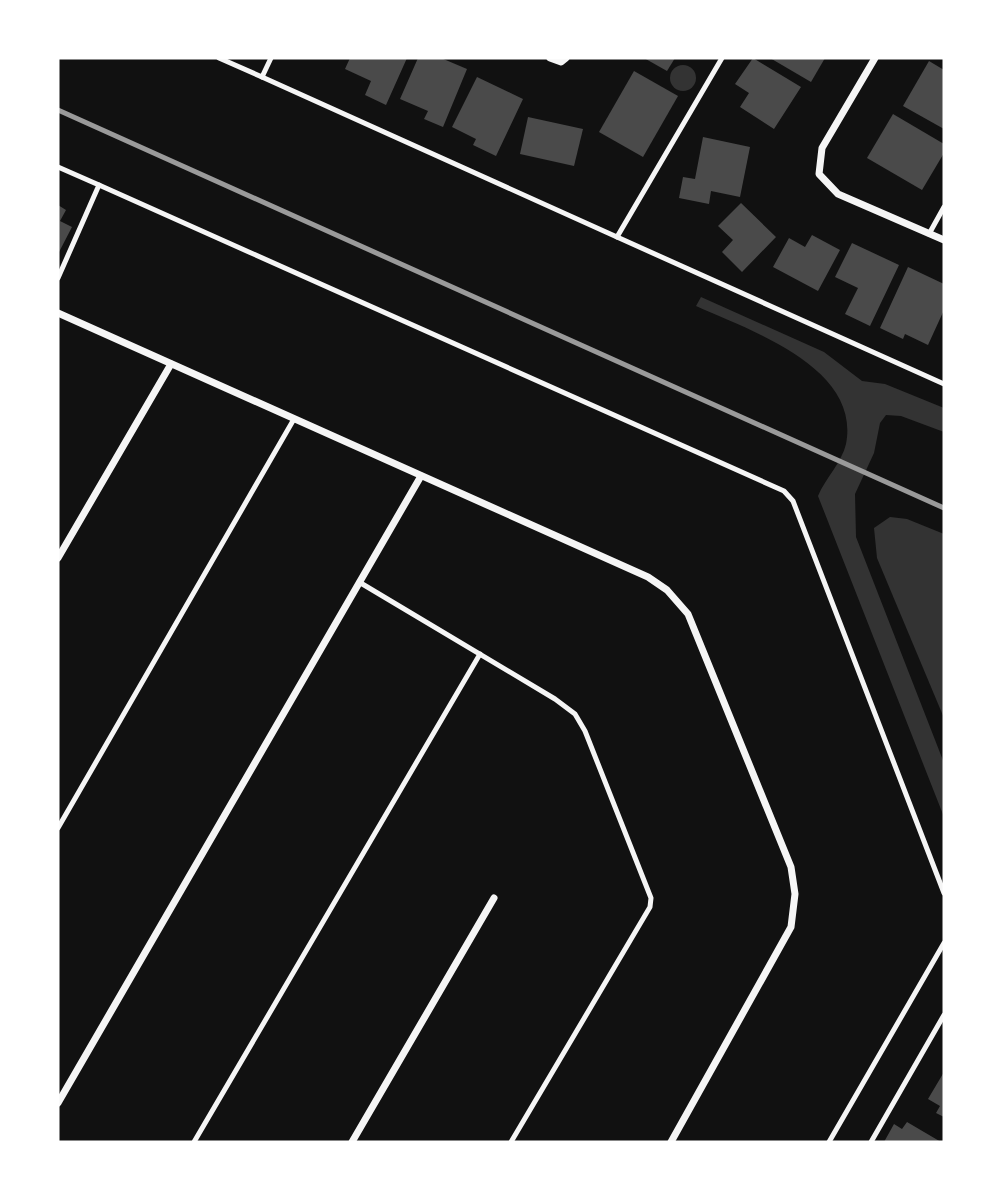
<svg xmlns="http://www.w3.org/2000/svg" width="1002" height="1200" font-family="'Roboto Condensed',sans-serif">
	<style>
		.water { fill: #333 }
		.building { fill: #4a4a4a }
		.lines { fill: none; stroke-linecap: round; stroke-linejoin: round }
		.service { stroke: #f5f5f5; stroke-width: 5 }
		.minor { stroke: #f5f5f5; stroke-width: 7 }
		.rail { stroke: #9a9a9a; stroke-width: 5 }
	</style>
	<rect width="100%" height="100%" fill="#111"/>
	<g class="water">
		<circle cx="683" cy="78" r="13"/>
		<path d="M701,297L824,352L862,381L885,384L944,408V432L901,416L886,415L880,423L874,453L855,494L856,537L944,763V817L818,496C825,479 842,462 846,444C861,367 749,330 696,306Z"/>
		<polygon points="890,517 907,519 944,534 944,718 877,558 874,528"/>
	</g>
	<g class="building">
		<polygon points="350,58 407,58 386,105 365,95 371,81 345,69"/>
		<polygon points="418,58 441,58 467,69 443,127 424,119 428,111 400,99"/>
		<polygon points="644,58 675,58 667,71"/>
		<polygon points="753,58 801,87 774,129 740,107 749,93 735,84"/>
		<polygon points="770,58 825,58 811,82"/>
		<polygon points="929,61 944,70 944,129 903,106"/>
		<polygon points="634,71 678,96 643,157 599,132"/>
		<polygon points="477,77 523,99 496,156 473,145 476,139 452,127"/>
		<polygon points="893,114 944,144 944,153 922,190 867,158"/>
		<polygon points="528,117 583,129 574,166 520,154"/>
		<polygon points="703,137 750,147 740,197 711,191 709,204 679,198 683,177 695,179"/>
		<polygon points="741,203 776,237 742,272 722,252 733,240 718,226"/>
		<polygon points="58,205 66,210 60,221 72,227 58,254"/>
		<polygon points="812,235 840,250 818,291 773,267 789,238 805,247"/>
		<polygon points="852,243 899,265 870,326 845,314 858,288 835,277"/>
		<polygon points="908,267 944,284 944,310 928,345 905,334 903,339 880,328"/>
		<polygon points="944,1072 944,1117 936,1113 940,1106 928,1099"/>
		<polygon points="907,1122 941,1142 884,1142 894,1124 902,1129"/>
	</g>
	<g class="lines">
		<g class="service">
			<polyline points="219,58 262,77 271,58"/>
			<polyline points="262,77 617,237 722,58"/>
			<polyline points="58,167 99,185 58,278"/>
			<polyline points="99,185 784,491 793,501 944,893"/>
			<polyline points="929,234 944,207"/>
			<polyline points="617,237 944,384"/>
			<polyline points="359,582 555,699 575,714 585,731 651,898 650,907 511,1142"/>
			<polyline points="58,828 294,419"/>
			<polyline points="194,1142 480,654"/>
			<polyline points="829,1142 944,943"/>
			<polyline points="871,1142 944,1015"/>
		</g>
		<g class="minor">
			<polyline points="550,58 561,62 566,58"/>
			<polyline points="875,58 822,148 819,174 838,194 944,240"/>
			<polyline points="58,313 648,577 667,590 688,614 791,867 795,894 791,927 671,1142"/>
			<polyline points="58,558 171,364"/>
			<polyline points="58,1103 421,476"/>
			<polyline points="352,1142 494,898"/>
		</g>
		<polyline class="rail" points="58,110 944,508"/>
	</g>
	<rect width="1002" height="1200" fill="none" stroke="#ffffff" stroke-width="119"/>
</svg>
